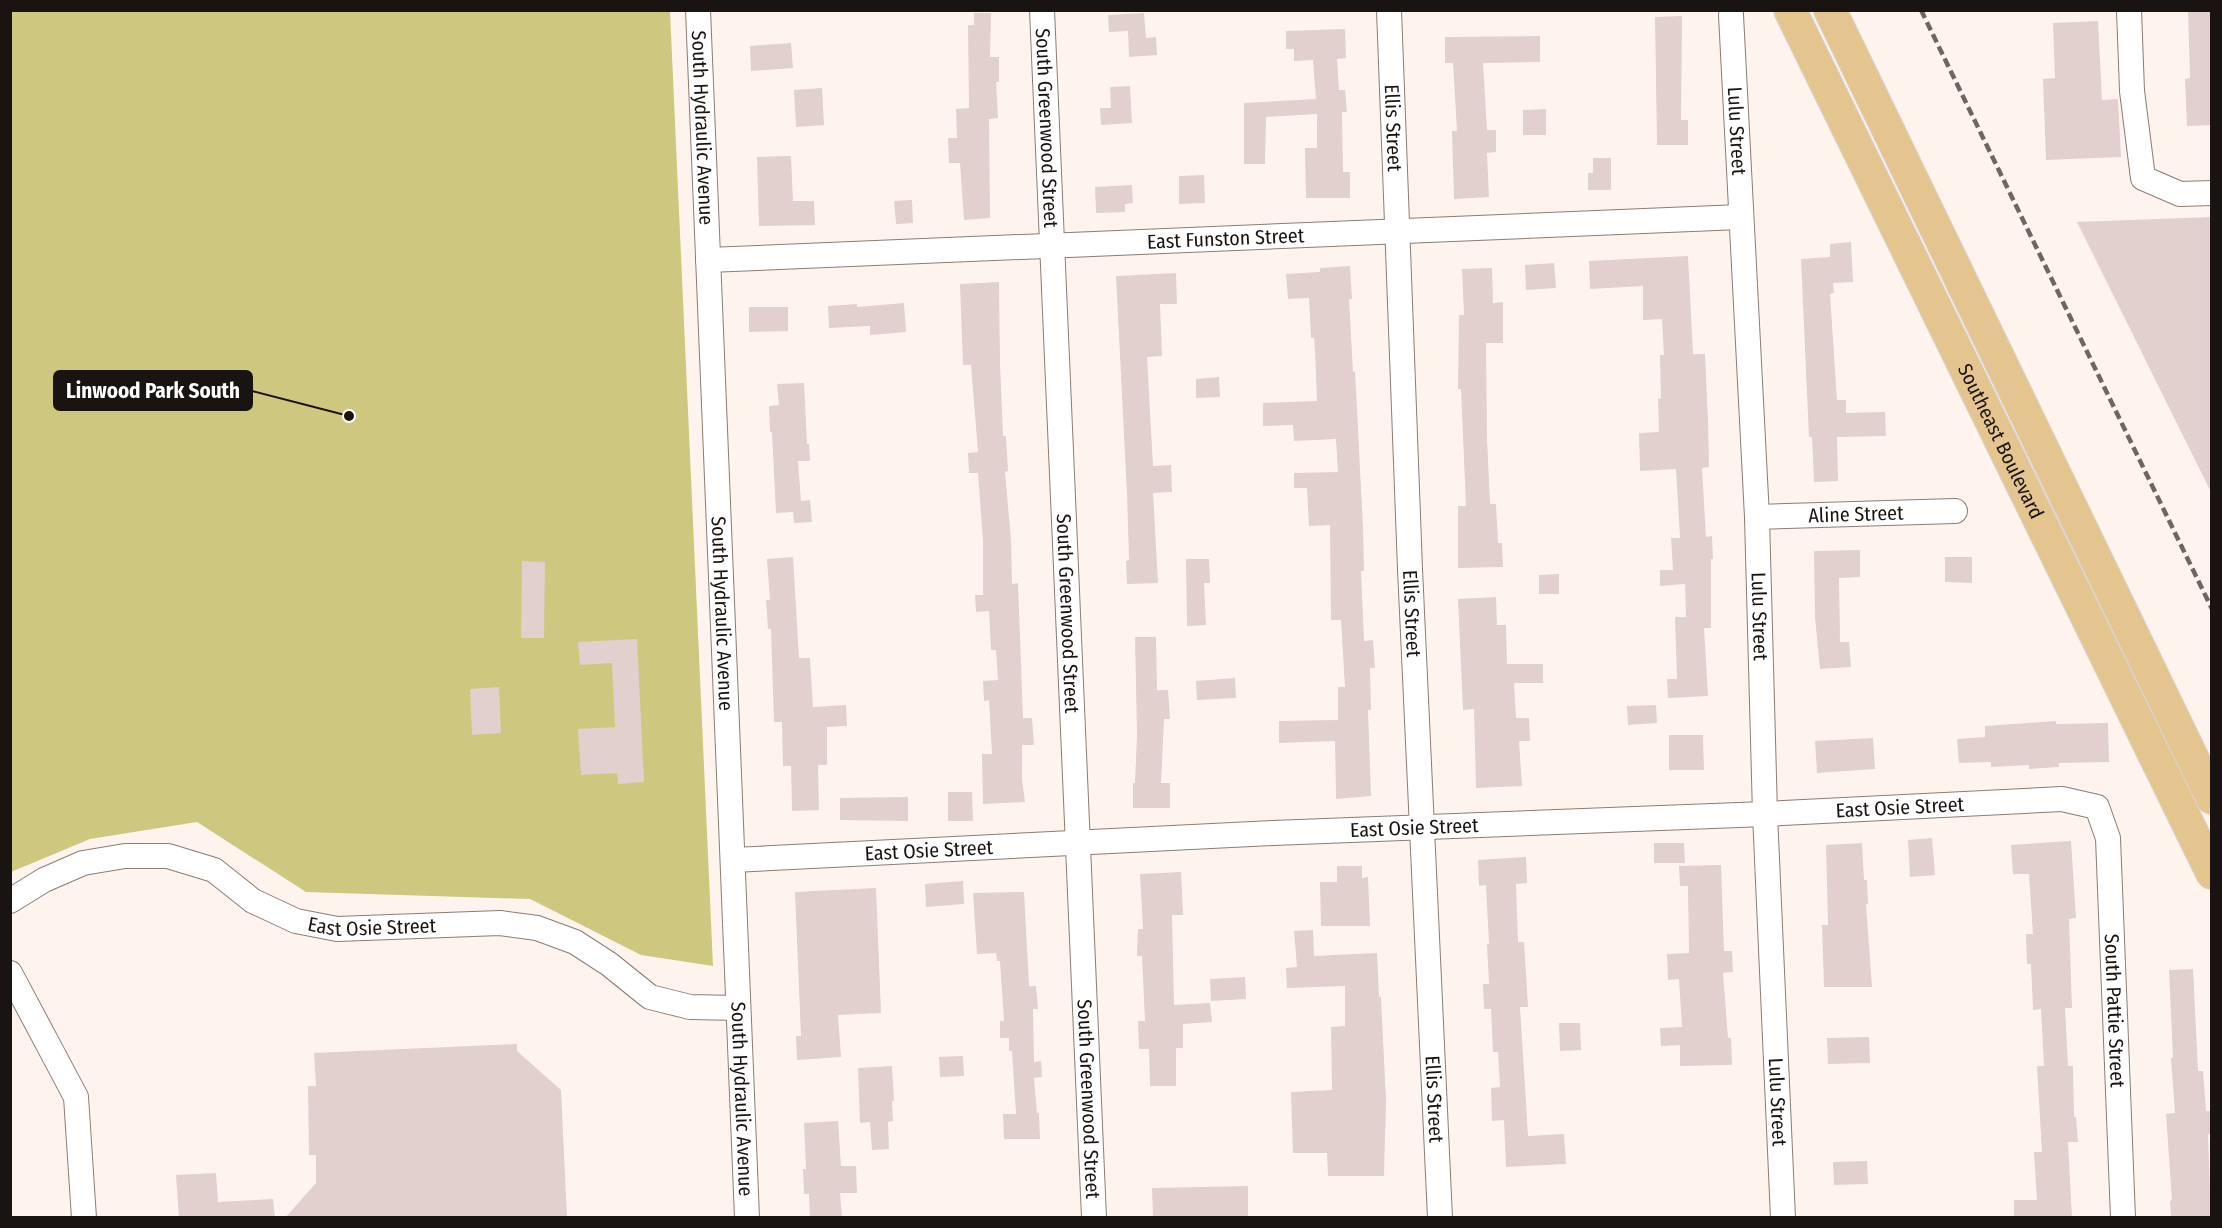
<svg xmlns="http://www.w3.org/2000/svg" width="2222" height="1228" font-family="'Fira Sans Condensed',sans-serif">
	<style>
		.green { fill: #cec77f }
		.building { fill: #e1d0cd }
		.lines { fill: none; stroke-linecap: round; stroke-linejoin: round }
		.minor-casing { stroke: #897d75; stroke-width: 26 }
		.major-casing { stroke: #d6d5d4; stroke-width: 34 }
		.minor { stroke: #fff; stroke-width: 24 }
		.major { stroke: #e5c58f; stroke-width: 32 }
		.rail { stroke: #6d6661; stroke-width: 4.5; stroke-dasharray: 9 4.5; stroke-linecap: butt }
		.labels { text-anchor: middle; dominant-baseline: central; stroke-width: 4.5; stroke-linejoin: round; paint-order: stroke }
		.street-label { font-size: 20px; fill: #191411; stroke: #fff }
		.leader { fill: none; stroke: #191411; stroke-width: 2 }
		.callout-dot { fill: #191411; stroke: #fff; stroke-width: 2 }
		.callout { fill: #191411; stroke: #191411; stroke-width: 2 }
		.callout-label { font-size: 21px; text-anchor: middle; font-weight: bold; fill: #fff }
	</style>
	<rect width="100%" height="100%" fill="#fff4ed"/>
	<polygon class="green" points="10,11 670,11 713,966 641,955 530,899 306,892 197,822 90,839 11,872"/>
	<g class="building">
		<polygon points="2188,10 2211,10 2211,125 2187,126 2185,79 2190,78"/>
		<polygon points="974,13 991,13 990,57 999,57 999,82 996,82 998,118 989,119 990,218 964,220 960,163 949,163 948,138 957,138 956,109 969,108 968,25 974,25"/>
		<polygon points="1144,13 1146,38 1156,37 1157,55 1129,57 1128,31 1109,32 1108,15"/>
		<polygon points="1682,16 1681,120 1688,120 1688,145 1657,145 1655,17"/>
		<polygon points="2098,21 2102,100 2118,99 2121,157 2046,160 2043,79 2055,78 2053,23"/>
		<polygon points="1345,29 1346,58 1337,59 1339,90 1345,90 1347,112 1342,112 1343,172 1350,172 1350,198 1306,198 1305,148 1317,148 1317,114 1266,117 1265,164 1244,164 1244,103 1316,99 1313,60 1294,61 1294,49 1286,49 1286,31"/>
		<polygon points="1540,36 1540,62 1483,63 1487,130 1496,130 1496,152 1487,153 1489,197 1454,199 1452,131 1457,131 1453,63 1445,63 1445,37"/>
		<polygon points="791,43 793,68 751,71 750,46"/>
		<polygon points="1130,86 1132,123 1101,125 1100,108 1111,108 1110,87"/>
		<polygon points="822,88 824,125 796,127 794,90"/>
		<polygon points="1546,109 1546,135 1523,135 1523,110"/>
		<polygon points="791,156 793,201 814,201 815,225 759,226 757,157"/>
		<polygon points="1593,158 1611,158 1611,190 1588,190 1588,173 1593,173"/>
		<polygon points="1204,175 1205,203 1179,204 1179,176"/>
		<polygon points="1132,185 1133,203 1125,204 1125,212 1096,213 1095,187"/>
		<polygon points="912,200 913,223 896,224 894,201"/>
		<polygon points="2211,217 2211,492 2077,222"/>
		<polygon points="1851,242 1853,282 1833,283 1834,293 1830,294 1837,400 1846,400 1846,413 1885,412 1886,436 1837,437 1838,481 1814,482 1812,437 1809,437 1801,259 1830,257 1830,244"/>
		<polygon points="1688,256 1693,354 1705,354 1708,421 1709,467 1702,468 1706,537 1712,536 1713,559 1711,559 1711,628 1704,628 1708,696 1668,698 1667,679 1677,679 1675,617 1686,617 1685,584 1660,586 1660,570 1673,570 1671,538 1680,538 1676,469 1640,471 1639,433 1659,432 1658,399 1661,398 1660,355 1664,355 1662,319 1643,320 1643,286 1590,289 1589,261"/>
		<polygon points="1554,263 1556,288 1526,290 1525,265"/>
		<polygon points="1350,266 1352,299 1349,299 1353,372 1355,371 1363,528 1364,571 1361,571 1364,641 1373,640 1375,668 1370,668 1371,710 1368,710 1371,796 1336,799 1335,741 1279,743 1279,721 1338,720 1338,687 1345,687 1341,620 1331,620 1330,525 1309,526 1307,488 1294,488 1294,473 1338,472 1336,439 1294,441 1293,425 1263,426 1263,403 1317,401 1315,350 1314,338 1311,338 1309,298 1288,299 1286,274 1320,272 1320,268"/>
		<polygon points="1492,268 1493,303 1503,302 1503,343 1486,343 1487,438 1490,504 1496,504 1498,543 1502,543 1503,567 1458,568 1458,506 1466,506 1461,389 1458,389 1459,315 1464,315 1462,269"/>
		<polygon points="1176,273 1177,304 1160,304 1162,356 1147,357 1153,466 1171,465 1172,492 1153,493 1158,583 1127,584 1126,561 1129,560 1127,494 1116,276"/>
		<polygon points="999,282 1000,363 1003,436 1006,436 1008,471 1005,472 1011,540 1012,584 1018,583 1023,718 1032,718 1034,745 1022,745 1022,779 1025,802 983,804 982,754 992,754 989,700 984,701 983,681 998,680 996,650 991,650 989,611 976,612 975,595 983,595 983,541 978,473 969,473 968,453 978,452 971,365 963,365 960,284"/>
		<polygon points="904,303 906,332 870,335 870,326 829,328 828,306 857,304 857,307"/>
		<polygon points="749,307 788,307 788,331 749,332"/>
		<polygon points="1219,377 1220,397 1196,398 1196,379"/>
		<polygon points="804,383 807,444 809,444 810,461 798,461 801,501 810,500 812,522 794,523 793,512 776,513 772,432 770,432 769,406 779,405 777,384"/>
		<polygon points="1860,550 1860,577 1839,578 1840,642 1849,642 1851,667 1820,669 1815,617 1814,551"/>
		<polygon points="793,557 799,658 810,658 813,707 846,705 847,726 827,727 827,765 818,765 819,810 792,811 791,766 783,766 782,722 774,722 771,629 768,629 766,600 770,600 767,559"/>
		<polygon points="1945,557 1972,557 1972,583 1945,582"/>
		<polygon points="1186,559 1209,559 1210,583 1204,583 1206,625 1187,626"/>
		<polygon points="522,561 545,562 544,638 521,638"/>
		<polygon points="1559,574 1559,594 1539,594 1539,575"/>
		<polygon points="1496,597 1497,625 1506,625 1507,664 1543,664 1543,683 1514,683 1516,718 1529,718 1530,741 1519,741 1522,786 1476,788 1474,709 1463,710 1458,599"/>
		<polygon points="1135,637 1156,637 1157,690 1168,690 1170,719 1164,719 1161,783 1170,783 1170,808 1133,808 1133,783 1135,783 1137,735"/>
		<polygon points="637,639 644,782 618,784 617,773 581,775 578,729 615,727 612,663 580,665 578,642"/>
		<polygon points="1235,678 1236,698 1197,700 1196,681"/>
		<polygon points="499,687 501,733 472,735 470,689"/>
		<polygon points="1656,705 1657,723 1628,725 1627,706"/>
		<polygon points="2056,721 2056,724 2108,723 2109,762 2059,763 2059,767 2029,769 2029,765 1991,767 1991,762 1959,763 1957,739 1985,737 1985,726"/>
		<polygon points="1669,735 1703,735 1704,770 1669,770"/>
		<polygon points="1873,738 1875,769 1817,773 1815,741"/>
		<polygon points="948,792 972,792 973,821 948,821"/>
		<polygon points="908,797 908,821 840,820 840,798"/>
		<polygon points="1932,838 1935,875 1910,877 1908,840"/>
		<polygon points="2071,841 2076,918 2069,919 2072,1008 2065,1008 2068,1066 2073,1066 2074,1117 2076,1117 2078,1142 2068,1142 2072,1218 2014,1218 2014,1200 2037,1200 2034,1152 2042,1152 2037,1066 2044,1066 2041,1009 2033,1010 2031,964 2027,964 2026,934 2033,934 2029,874 2013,874 2011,845"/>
		<polygon points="1654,843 1684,843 1685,863 1654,863"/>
		<polygon points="1862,843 1864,880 1867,880 1868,904 1866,904 1872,987 1824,987 1822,925 1828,925 1826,845"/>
		<polygon points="1526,857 1527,883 1516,884 1518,942 1524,942 1527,990 1528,1007 1520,1007 1528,1136 1564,1134 1566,1164 1506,1167 1504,1120 1492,1121 1491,1088 1500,1087 1498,1052 1493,1052 1491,1009 1484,1009 1483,984 1489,984 1487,944 1489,944 1486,885 1479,886 1478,860"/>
		<polygon points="1721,865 1724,951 1732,951 1733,972 1723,973 1728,1038 1731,1038 1732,1065 1680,1066 1680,1045 1661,1046 1660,1028 1682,1027 1679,979 1668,980 1667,954 1689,953 1688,886 1680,886 1679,866"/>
		<polygon points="1337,866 1362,866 1362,878 1368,877 1370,926 1321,926 1320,882 1337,882"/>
		<polygon points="1181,872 1183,915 1172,915 1174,1005 1210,1003 1212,1022 1183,1024 1183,1048 1176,1048 1176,1086 1150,1086 1149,1049 1139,1049 1138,1021 1145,1021 1142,956 1137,956 1138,929 1143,929 1140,874"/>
		<polygon points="963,881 964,904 926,907 925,884"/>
		<polygon points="876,888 881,1013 838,1015 841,1057 797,1060 796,1036 801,1036 795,892"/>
		<polygon points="1024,892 1029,986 1036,986 1038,1009 1033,1009 1034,1062 1041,1061 1042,1077 1034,1078 1037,1113 1039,1113 1040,1139 1004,1139 1003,1114 1016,1114 1012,1051 1009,1051 1009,1038 1000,1038 1000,1021 1004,1021 1000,961 997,961 996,953 977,954 973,893"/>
		<polygon points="1313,930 1314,956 1377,953 1379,997 1381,997 1386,1101 1384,1176 1328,1176 1327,1153 1293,1153 1291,1092 1332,1090 1331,1027 1345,1026 1345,986 1287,988 1286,968 1297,967 1294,931"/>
		<polygon points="2193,969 2198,1071 2203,1071 2206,1111 2211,1111 2211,1134 2208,1134 2211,1218 2171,1218 2170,1201 2172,1200 2166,1114 2175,1113 2171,1058 2173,1058 2169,970"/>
		<polygon points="1245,977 1246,999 1211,1001 1210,979"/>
		<polygon points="1559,1023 1580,1023 1581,1050 1560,1051"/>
		<polygon points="1869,1037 1870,1063 1828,1064 1827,1038"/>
		<polygon points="517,1044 517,1051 561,1090 567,1218 285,1218 316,1183 316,1155 309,1155 308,1086 316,1086 314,1053"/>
		<polygon points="963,1056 964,1076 940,1077 939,1057"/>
		<polygon points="892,1066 894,1101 892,1101 893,1121 888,1122 889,1149 872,1150 870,1122 860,1123 858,1068"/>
		<polygon points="838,1121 841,1166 856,1166 857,1193 840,1193 842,1218 810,1218 809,1194 804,1194 803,1169 806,1169 804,1123"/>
		<polygon points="1867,1161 1868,1184 1834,1185 1833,1162"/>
		<polygon points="216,1173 218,1202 273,1199 275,1218 179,1218 176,1175"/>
		<polygon points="1248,1186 1248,1218 1153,1218 1152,1188"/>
	</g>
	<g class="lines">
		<defs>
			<g id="minor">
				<path id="s1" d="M698,10L747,1218"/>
				<path id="s2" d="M1042,10L1094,1218"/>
				<path id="s3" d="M1389,10L1410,569L1440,1218"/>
				<polyline points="2129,10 2132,91 2143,178 2180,194 2212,193"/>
				<path id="s4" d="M1731,15L1757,517L1765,814L1783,1218"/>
				<path id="s5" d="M708,260L1740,217"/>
				<path id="s6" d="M1757,517L1955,511"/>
				<path id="s7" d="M733,860L1273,833L1765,814L2062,799L2097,807L2108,838L2123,1218"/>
				<path id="s8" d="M10,901L44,880L83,863L125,856H168L214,870L253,901L296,921L337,929L500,923L537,928L575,942L609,964L650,997L690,1007L738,1008"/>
				<polyline points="10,973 76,1097 84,1218"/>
			</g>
			<g id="major">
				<path id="s9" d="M1790,10L2212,873"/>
				<polyline points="1830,10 2212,798"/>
			</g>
		</defs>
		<use href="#minor" class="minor-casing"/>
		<use href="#major" class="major-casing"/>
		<use href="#minor" class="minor"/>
		<use href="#major" class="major"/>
		<polyline class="rail" points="1921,10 2212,609"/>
	</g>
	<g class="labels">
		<g class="street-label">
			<text stroke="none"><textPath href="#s1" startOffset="118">South Hydraulic Avenue</textPath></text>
			<text stroke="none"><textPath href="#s2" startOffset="118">South Greenwood Street</textPath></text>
			<text stroke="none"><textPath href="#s3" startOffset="118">Ellis Street</textPath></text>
			<text stroke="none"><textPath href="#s4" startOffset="116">Lulu Street</textPath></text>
			<text stroke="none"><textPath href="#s5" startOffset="518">East Funston Street</textPath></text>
			<text stroke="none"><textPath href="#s9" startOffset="480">Southeast Boulevard</textPath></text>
			<text stroke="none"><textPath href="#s6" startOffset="99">Aline Street</textPath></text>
			<text stroke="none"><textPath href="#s1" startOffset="604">South Hydraulic Avenue</textPath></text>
			<text stroke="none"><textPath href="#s2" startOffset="604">South Greenwood Street</textPath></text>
			<text stroke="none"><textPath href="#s3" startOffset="604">Ellis Street</textPath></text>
			<text stroke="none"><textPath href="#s4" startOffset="602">Lulu Street</textPath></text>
			<text stroke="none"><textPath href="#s7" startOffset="1168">East Osie Street</textPath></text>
			<text stroke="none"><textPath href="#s7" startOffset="682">East Osie Street</textPath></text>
			<text stroke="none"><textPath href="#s7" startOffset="196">East Osie Street</textPath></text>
			<text stroke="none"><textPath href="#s8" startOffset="390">East Osie Street</textPath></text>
			<text stroke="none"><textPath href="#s7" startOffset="1572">South Pattie Street</textPath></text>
			<text stroke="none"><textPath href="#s1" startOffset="1090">South Hydraulic Avenue</textPath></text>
			<text stroke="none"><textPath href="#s2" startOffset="1090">South Greenwood Street</textPath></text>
			<text stroke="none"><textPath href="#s3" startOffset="1090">Ellis Street</textPath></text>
			<text stroke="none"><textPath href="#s4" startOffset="1088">Lulu Street</textPath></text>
		</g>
	</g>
	<path class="leader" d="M349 416L252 391"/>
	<circle class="callout-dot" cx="349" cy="416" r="6"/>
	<rect class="callout" x="54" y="371" width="198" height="39" rx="6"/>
	<g class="callout-label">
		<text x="153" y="398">Linwood Park South</text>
	</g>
	<rect width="2222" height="1228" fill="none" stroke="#191411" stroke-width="24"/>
</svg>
